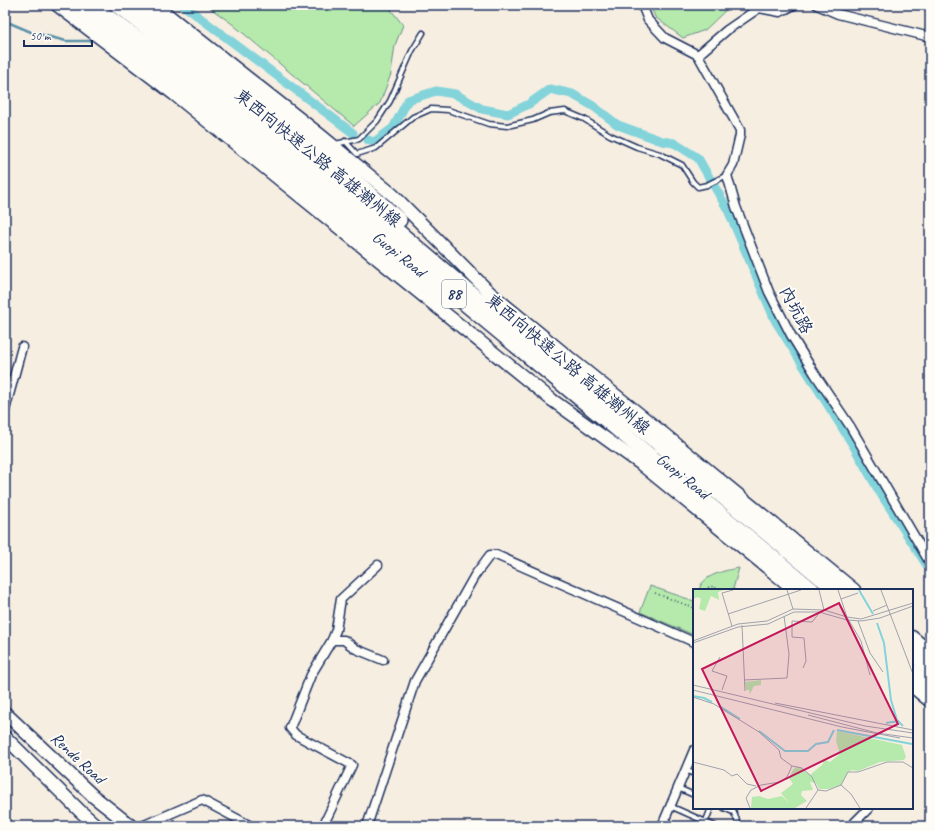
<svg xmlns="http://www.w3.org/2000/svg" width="935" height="831" font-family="Caveat,'LXGW WenKai TC',sans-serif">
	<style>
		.green { fill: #b5eaac; stroke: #688c85 }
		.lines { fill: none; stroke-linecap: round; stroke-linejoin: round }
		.stream { stroke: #5991a8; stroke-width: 2.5 }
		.canal { stroke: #82d3da; stroke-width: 9 }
		.lane-casing { stroke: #1b2f5e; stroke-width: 7 }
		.street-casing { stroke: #1b2f5e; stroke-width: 11 }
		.secondary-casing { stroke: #1b2f5e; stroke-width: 15 }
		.highway-casing { stroke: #1b2f5e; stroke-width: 18 }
		.path { stroke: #1b2f5e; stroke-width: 1.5; stroke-dasharray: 1 3; stroke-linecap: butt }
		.lane { stroke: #fdfcf7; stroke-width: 4 }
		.street { stroke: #fdfcf7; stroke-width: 8 }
		.secondary { stroke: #fdfcf7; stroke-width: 12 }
		.highway { stroke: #fdfcf7; stroke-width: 15 }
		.labels { text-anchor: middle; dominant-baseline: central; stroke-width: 4; stroke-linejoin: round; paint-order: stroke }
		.shield { fill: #fdfcf7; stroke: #5f6c8c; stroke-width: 1 }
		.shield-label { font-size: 16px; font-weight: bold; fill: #1b2f5e }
		.street-label { font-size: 17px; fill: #1b2f5e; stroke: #fdfcf7 }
		.inset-river { fill: none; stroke: #82d3da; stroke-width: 2 }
		.inset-road { fill: none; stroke: #9fa2ad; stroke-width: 1 }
		.view { fill: #c2185b; fill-opacity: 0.15; stroke: #c2185b; stroke-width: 2 }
		.inset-edge { fill: none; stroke: #1b2f5e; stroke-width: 2 }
	</style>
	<rect width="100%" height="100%" fill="#f7eee2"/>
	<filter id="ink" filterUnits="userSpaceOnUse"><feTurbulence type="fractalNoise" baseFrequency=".025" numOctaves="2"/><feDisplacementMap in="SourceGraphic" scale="8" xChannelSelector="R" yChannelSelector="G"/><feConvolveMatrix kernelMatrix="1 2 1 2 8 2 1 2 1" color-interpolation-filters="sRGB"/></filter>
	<g filter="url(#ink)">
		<g class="green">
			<polygon points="206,5 394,5 391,10 403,25 395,45 391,74 380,103 354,126 231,23"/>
			<polygon points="650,5 731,5 705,30 683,38 655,17"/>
			<path d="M739,568L733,589L735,590H699C702,575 726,570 739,568Z"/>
			<polygon points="650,586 694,601 694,635 640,612"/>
		</g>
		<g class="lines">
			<polyline class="stream" points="5,21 31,32 66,41 91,41"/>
			<g class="canal">
				<polyline points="183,5 353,133"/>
				<polyline points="368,140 374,142 393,128 408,100 436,91 455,94 482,109 508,114 529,104 550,89 572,94 593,106 618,125 662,141 674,143 698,158 728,210 775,320 853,445 879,491 930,570"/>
			</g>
			<defs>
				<g id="lane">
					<polyline points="345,141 357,154 376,148 413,117 431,109 448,110 489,124 507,126 533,120 549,113 565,111 584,119 610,135 637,147 660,154 682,165 693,182 698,187 707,185 727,175"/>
					<polyline points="335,144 359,139 377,121 390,101 412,51 423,33"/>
					<polyline points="686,770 694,774"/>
					<polyline points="678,788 694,795"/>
					<polyline points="670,806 715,826"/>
					<polyline points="724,808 733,812"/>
					<path d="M733,808C733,814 738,820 739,826"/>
					<polyline points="704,826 711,808"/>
				</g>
				<g id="street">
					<polyline points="642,5 648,20 665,38 698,55 740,130 740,135 733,165 727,175 736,207 769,292 791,335 815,374 850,426 930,563"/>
					<polyline points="817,5 838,14 930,37"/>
					<polyline points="698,55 727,30 759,8 780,12 794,5"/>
					<polyline points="5,410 22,347"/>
					<polyline points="332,640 344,640 356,649 383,660"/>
					<polyline points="142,826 202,800 251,826"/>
					<polyline points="323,826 352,765 296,735 290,728 311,675 332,640 336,630 341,599 378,565"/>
					<polyline points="367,826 415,681 475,575 490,555 496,555 694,642"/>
					<polyline points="662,826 694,750"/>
					<polyline points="851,826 869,808"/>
				</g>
				<g id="secondary">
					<polyline points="57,5 174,94 552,400 641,464 795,590"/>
					<polyline points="155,5 320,135 393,195 490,293 578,365 665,435 854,590"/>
					<polyline points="912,637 930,652"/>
					<polyline points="912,686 930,701"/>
					<polyline points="5,713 93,796 131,826"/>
					<polyline points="5,737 80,811 97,826"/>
				</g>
				<g id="highway">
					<path d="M68,5C198,93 317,196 439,295"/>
					<path d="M90,5C199,80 300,167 402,251C538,364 675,477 812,590"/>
					<polyline points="117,5 136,19 306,154 482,303 658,443 836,590"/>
					<polyline points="141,5 314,144 399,220"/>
					<polyline points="912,653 930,668"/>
					<polyline points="912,672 930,687"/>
				</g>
			</defs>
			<use href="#lane" class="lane-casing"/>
			<use href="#street" class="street-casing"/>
			<use href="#secondary" class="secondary-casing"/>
			<use href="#highway" class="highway-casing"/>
			<g class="path">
				<polyline points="705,590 710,586 722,590"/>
				<polyline points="655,593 694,608"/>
			</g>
			<use href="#lane" class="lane"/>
			<use href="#street" class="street"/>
			<use href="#secondary" class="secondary"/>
			<use href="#highway" class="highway"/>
		</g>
	</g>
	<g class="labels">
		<rect class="shield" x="442" y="280" width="24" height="28" rx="3"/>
		<g class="shield-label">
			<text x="454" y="294">88</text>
		</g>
		<g class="street-label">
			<text transform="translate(318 158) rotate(39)">東西向快速公路 高雄潮州線</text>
			<text transform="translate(399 254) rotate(39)">Guopi Road</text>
			<text transform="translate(796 310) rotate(62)">內坑路</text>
			<text transform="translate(568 364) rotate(40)">東西向快速公路 高雄潮州線</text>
			<text transform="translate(683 476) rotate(39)">Guopi Road</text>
			<text transform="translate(78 758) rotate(43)">Rende Road</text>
		</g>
	</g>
	<g transform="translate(693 589)">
		<rect width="220" height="220" fill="#f7eee2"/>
		<path d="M0,1H31L25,3L26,11L18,7L12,22L6,20L8,10L5,8L0,10ZM68,91V96L61,97L57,105L56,101H53L52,93ZM144,142L209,156L213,168L211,171L187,173L165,182L159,181L155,183L148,196L136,200H126L123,194L117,193L120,201L109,202L108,206L114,212L102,219H58L59,208L66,207L75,210L89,207L96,214L88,204L100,195L96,189L100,181L103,178L108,179L117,186L130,175V170L137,173L147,165L143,152Z" fill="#b5eaac"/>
		<path class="inset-river" d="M166,1L180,25M184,34L191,54L198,111L204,131L210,137M0,107L11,109L19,113M28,118L47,130M193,134L206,132M144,141L219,155M66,142L92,162H115L123,155L135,153L141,141"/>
		<path class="inset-road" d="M94,1L100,20M126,1L131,21M145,1L154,28L168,52L177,86M188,1L220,85M148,10L165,4M180,22L194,16M35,25L108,1M165,32L177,64L190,83M49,36L52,102M39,37L29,4L40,1M0,52L45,35L74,32L100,20L131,21L154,28L168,30L220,14M0,54L45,38L75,35L101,23H126L154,31L168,32L187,29L220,17M27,68L19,82L34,87L29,101M110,79L113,72L111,49L99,48V32L119,33L127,23M51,91L94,89L96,65L91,27M0,96L172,137L220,144M0,101L149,138L207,149M0,108L21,115L66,143L86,161L88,169L99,177L109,179L119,188L125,201M82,114L220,141M115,126L184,144L220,149M0,173L31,181L39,187L44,185L54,195L63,197M148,196L158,205L167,219M125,201L133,202L148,196L155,183H165L194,173H210L220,179M57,219L53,209L58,201L68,196L87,193L94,188L99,177M113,219L125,201"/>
		<path class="view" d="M146,14L205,135L68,202L9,80Z"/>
		<rect width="220" height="220" class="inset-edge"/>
	</g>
	<rect width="935" height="831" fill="none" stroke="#fdfcf7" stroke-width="20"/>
	<rect x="10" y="10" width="915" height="811" fill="none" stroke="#1b2f5e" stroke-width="1.5" filter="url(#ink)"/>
	<path d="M24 40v6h68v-6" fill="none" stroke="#1b2f5e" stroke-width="2"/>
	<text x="30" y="40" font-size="12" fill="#1b2f5e" stroke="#fdfcf7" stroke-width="3" paint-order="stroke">50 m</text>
</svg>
